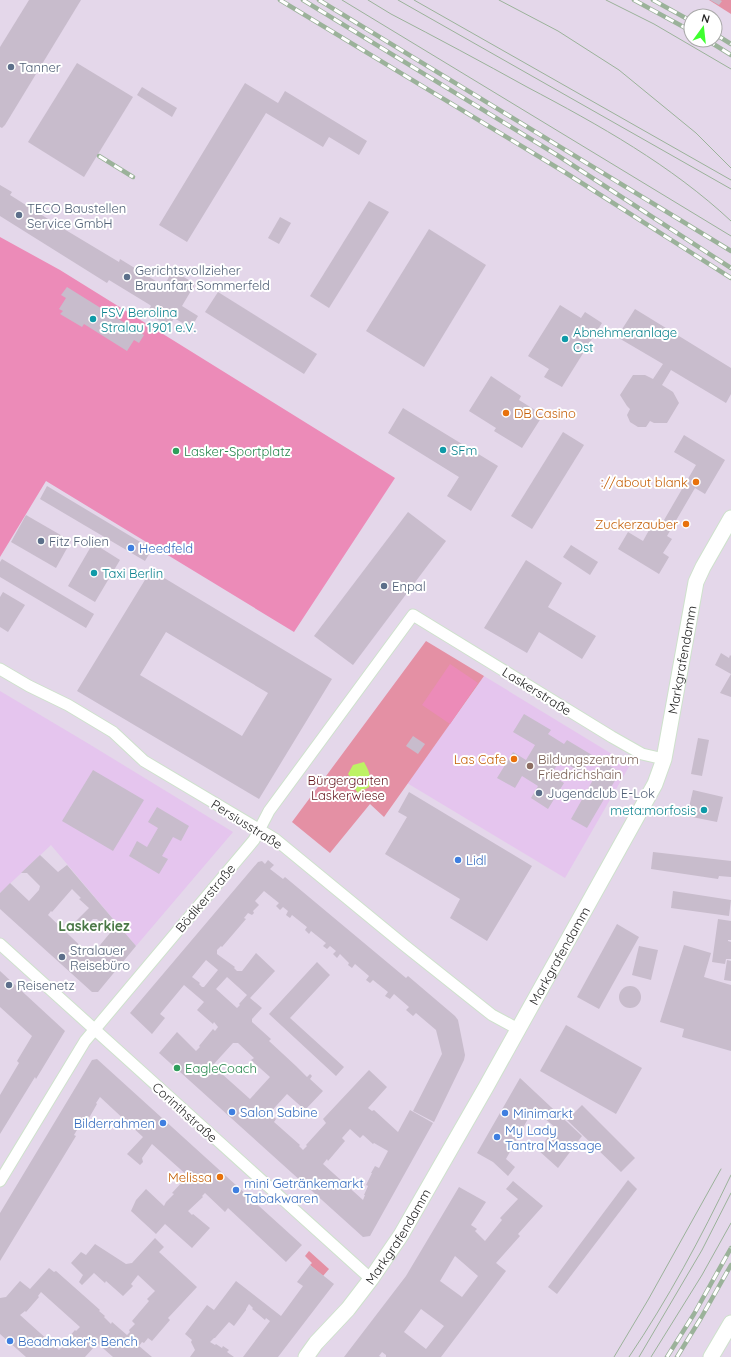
<svg xmlns="http://www.w3.org/2000/svg" width="731" height="1357" font-family="Quicksand,sans-serif">
	<style>
		.education { fill: #e5c5ee }
		.green { fill: #e490a4 }
		.pitch { fill: #ec8bb8 }
		.water { fill: #bdf264 }
		.building { fill: #c8bccc; fill-rule: evenodd }
		.lines { fill: none; stroke-linecap: round; stroke-linejoin: round }
		.street-casing { stroke: #cee1cc; stroke-width: 13 }
		.secondary-casing { stroke: #cee1cc; stroke-width: 17 }
		.street { stroke: #fff; stroke-width: 11 }
		.secondary { stroke: #fff; stroke-width: 15 }
		.tram { stroke: #9bb29a; stroke-width: 1 }
		.rail-casing { stroke: #9bb29a; stroke-width: 4.5 }
		.rail { stroke: #fff; stroke-width: 3; stroke-dasharray: 9; stroke-linecap: butt }
		.service-dot { fill: #5c6f8a; stroke: #fff; stroke-width: 1.5 }
		.culture-dot { fill: #0f9aa8; stroke: #fff; stroke-width: 1.5 }
		.food-dot { fill: #e8710a; stroke: #fff; stroke-width: 1.5 }
		.leisure-dot { fill: #2e9e5b; stroke: #fff; stroke-width: 1.5 }
		.shop-dot { fill: #3f7fe0; stroke: #fff; stroke-width: 1.5 }
		.education-dot { fill: #8d6e63; stroke: #fff; stroke-width: 1.5 }
		.labels { text-anchor: middle; dominant-baseline: central; stroke-width: 4; stroke-linejoin: round; paint-order: stroke }
		.service-label { font-size: 13px; fill: #4e5e75; stroke: #fff; text-anchor: start }
		.culture-label { font-size: 13px; fill: #0d838f; stroke: #fff; text-anchor: start }
		.food-label { font-size: 13px; fill: #c56008; stroke: #fff; text-anchor: end }
		.leisure-label { font-size: 13px; fill: #27864d; stroke: #fff; text-anchor: start }
		.shop-label { font-size: 13px; fill: #366cbe; stroke: #fff; text-anchor: start }
		.street-label { font-size: 13px; fill: #272727; stroke: #fff }
		.education-label { font-size: 13px; fill: #785e54; stroke: #fff; text-anchor: start }
		.park-label { font-size: 13px; fill: #64161e; stroke: #fff }
		.neighbourhood-label { font-size: 14px; font-weight: bold; fill: #4a7846; stroke: #fff }
	</style>
	<rect width="100%" height="100%" fill="#e4d7ea"/>
	<g class="education">
		<polygon points="484,676 630,765 565,878 407,783"/>
		<polygon points="0,691 89,744 233,832 136,946 51,845 0,893"/>
	</g>
	<g class="green">
		<polygon points="709,0 731,0 731,14"/>
		<polygon points="426,641 484,676 384,817 370,804 330,853 292,822"/>
		<polygon points="309,1251 329,1269 323,1276 310,1265 312,1263 305,1256"/>
	</g>
	<g class="pitch">
		<polygon points="0,237 60,270 395,478 294,632 46,481 0,557"/>
		<polygon points="450,664 478,683 450,724 422,705"/>
	</g>
	<path class="water" d="M364,762C369,771 372,777 369,787L358,793L351,784V778L348,774L353,765Z"/>
	<g class="building">
		<polygon points="29,0 81,0 5,125 2,128 0,127 0,47"/>
		<polygon points="710,0 720,0 722,1 719,5"/>
		<polygon points="77,63 133,97 84,177 28,142"/>
		<polygon points="245,83 278,103 285,91 367,141 359,155 329,137 323,147 266,113 187,242 159,225"/>
		<polygon points="142,87 177,108 172,117 137,95"/>
		<polygon points="0,185 12,192 10,195 64,229 119,262 120,259 164,286 173,270 195,284 182,306 198,316 191,328 174,318 169,327 147,313 151,306 150,305 109,280 107,283 0,216"/>
		<polygon points="369,201 389,212 329,308 310,296"/>
		<polygon points="280,217 291,223 279,244 268,238"/>
		<polygon points="429,229 486,265 424,367 366,331"/>
		<polygon points="67,287 144,335 139,343 134,340 127,351 84,324 82,327 60,314 63,311 59,309 66,298 61,295"/>
		<polygon points="218,292 317,354 304,374 205,312"/>
		<polygon points="560,305 581,318 585,312 602,323 562,387 544,377 549,369 528,356"/>
		<polygon points="635,309 731,368 731,394 726,403 671,370 662,385 673,392 679,403 667,423 654,423 650,421 646,427 638,427 630,422 627,415 630,409 627,406 620,395 633,375 645,375 653,379 663,364 617,337"/>
		<polygon points="491,376 521,396 519,400 543,415 522,448 494,431 496,428 469,411"/>
		<polygon points="403,408 498,466 471,511 447,496 459,477 388,433"/>
		<polygon points="563,432 584,445 532,529 511,516"/>
		<polygon points="684,435 725,460 705,494 695,488 667,536 672,539 663,553 669,557 659,574 618,549 628,532 643,541 653,523 660,527 696,465 674,452"/>
		<polygon points="47,486 152,549 145,561 40,499"/>
		<polygon points="408,512 446,541 353,665 314,636"/>
		<polygon points="26,515 71,541 56,568 11,542"/>
		<polygon points="93,543 120,560 95,602 68,586"/>
		<polygon points="571,545 598,562 590,575 563,557"/>
		<polygon points="2,559 94,614 86,628 0,577 0,562"/>
		<polygon points="526,560 562,583 548,607 596,636 582,659 539,632 527,653 484,628"/>
		<path d="M151,570L332,679L259,799L77,691ZM166,632L268,693L242,736L140,675Z"/>
		<polygon points="3,592 25,605 8,632 0,627 0,597"/>
		<polygon points="721,653 729,658 730,655 731,656 731,697 720,693 731,674 715,665"/>
		<polygon points="524,714 551,730 548,734 564,744 567,740 592,755 582,773 560,760 551,775 564,783 548,809 531,798 538,786 522,776 515,788 497,778 513,752 526,760 535,745 513,732"/>
		<polygon points="413,736 425,744 418,754 406,746"/>
		<polygon points="698,738 709,740 702,776 691,774"/>
		<polygon points="603,762 620,772 587,828 571,819"/>
		<polygon points="93,770 144,800 113,851 62,821"/>
		<polygon points="693,790 723,797 717,822 687,816"/>
		<polygon points="409,792 532,866 487,941 450,918 460,899 385,854 407,817 398,812"/>
		<polygon points="157,807 189,826 181,841 173,837 162,856 168,859 159,874 129,856 137,841 147,847 158,828 148,822"/>
		<polygon points="653,852 731,861 731,877 719,876 718,879 651,869"/>
		<path d="M40,855L58,872L67,865L136,946L98,992H92L0,909V893L10,883L29,901L39,890L40,886L27,873H21ZM72,889L81,898L79,899L89,908L75,922L82,928L87,923L88,924L93,919H97L110,933L91,956L48,915L51,911L52,912Z"/>
		<path d="M268,860L274,865L270,869L283,879L285,877L406,978L408,976L455,1016L458,1020L465,1055L464,1060L434,1122L413,1111L442,1054L436,1030L416,1013L413,1016L406,1010L409,1007L394,994L390,999L385,996L388,992L373,980L370,983L366,980L369,976L355,964L352,968L348,965L349,963L340,954L337,958L333,954L336,951L330,946L327,949L323,946L326,943L311,931L309,934L305,930L307,927L292,915L290,918L286,915L288,911L283,907L280,910L276,906L279,903L264,891L255,901L259,905L253,911L254,913L252,915L248,913L244,918L246,919L222,947L221,946L217,950V954L235,967L234,968L237,971H242L256,953L275,971L250,998L262,1008L252,1019V1022L271,1039L269,1041L296,1066L307,1077L310,1074L312,1076L310,1079L323,1091L305,1110L287,1094L267,1116L272,1119L274,1117L276,1119L274,1122L300,1145L299,1146L303,1150L307,1146L306,1145L326,1123L323,1119L369,1070L387,1087L368,1108L372,1111L374,1110L398,1132L410,1110L433,1123L370,1236L363,1237L159,1053L177,1032L196,1051L200,1047L199,1046L213,1029L215,1031L218,1027L214,1022L213,1024L197,1010L204,1002L184,985L160,1014L165,1018L152,1034L130,1013L258,862L262,861L265,864ZM206,960L218,970L204,987H202L199,984L200,983L192,977ZM227,977L247,995L239,1004L240,1005L237,1008L216,989ZM233,1043H238L254,1058L251,1060L270,1077L250,1099L222,1074L223,1073L218,1068L217,1069L213,1065ZM350,1129L360,1138L363,1135L373,1144L374,1143L388,1151L379,1168L375,1166L371,1173H372L366,1185L368,1186L364,1195H365L363,1200L323,1164L327,1159L328,1161L345,1141L342,1138Z"/>
		<polygon points="673,891 731,900 729,916 671,908"/>
		<polygon points="718,919 731,921 731,940 728,940 728,941 731,942 731,959 726,959 725,964 712,962"/>
		<polygon points="617,924 639,937 599,1009 577,997"/>
		<polygon points="684,945 711,953 704,977 731,985 731,1051 682,1037 684,1029 660,1022"/>
		<polygon points="639,946 658,950 651,980 632,975"/>
		<polygon points="727,960 731,961 731,981 724,980"/>
		<polygon points="317,962 330,975 290,1018 344,1067 336,1076 269,1014"/>
		<polygon points="0,971 65,1031 36,1079 35,1077 0,1134 0,1095 19,1063 17,1061 32,1036 0,1007"/>
		<circle cx="630" cy="997" r="11"/>
		<polygon points="566,1025 642,1068 616,1114 540,1071"/>
		<polygon points="97,1059 302,1245 286,1262 228,1208 225,1212 205,1193 202,1196 203,1197 188,1211 192,1215 193,1214 210,1228 192,1248 165,1224 156,1234 131,1211 136,1200 146,1189 164,1206 166,1202 174,1194 172,1193 183,1181 189,1177 152,1144 142,1158 143,1162 140,1165 127,1154 143,1137 100,1097 96,1103 97,1104 85,1125 81,1123 74,1135 76,1136 0,1261 0,1213 92,1060"/>
		<polygon points="520,1078 582,1136 558,1168 538,1150 552,1132 554,1133 557,1129 544,1118 545,1117 535,1106 506,1159 515,1167 508,1176 493,1162 477,1153"/>
		<polygon points="582,1105 635,1158 621,1172 567,1120"/>
		<polygon points="628,1180 637,1189 557,1294 548,1287"/>
		<path d="M513,1181L543,1206L518,1234L520,1236L496,1263L506,1271L441,1357H386V1355L382,1352L379,1356L381,1357H344L406,1276L459,1187L486,1202L471,1225L477,1229L475,1231L485,1241L502,1220L500,1218L518,1199L506,1189ZM455,1256L478,1276L462,1297L440,1281ZM421,1309L444,1326L426,1349L404,1332Z"/>
		<path d="M155,1238L164,1247L159,1252L197,1287L168,1318L170,1320L152,1341L148,1338L144,1343L142,1342L139,1346L152,1357H113L96,1342L93,1346L94,1347L85,1357H26L0,1334V1298L6,1297L20,1281L30,1289L49,1268L54,1272L56,1271L100,1310L99,1311L105,1316L104,1317L111,1324L112,1322L127,1335L130,1332L129,1330L135,1324L132,1321L149,1301L147,1299L155,1291L138,1275L131,1284L133,1286L123,1296L106,1281L105,1283L94,1273L82,1285L79,1282L83,1275L71,1263L81,1252L86,1255L95,1244L126,1264L132,1263ZM41,1292L80,1327L76,1331L75,1330L62,1345L63,1346L59,1350L20,1315L25,1311L26,1312L39,1297L38,1296Z"/>
		<polygon points="310,1265 334,1284 278,1357 243,1357 270,1321 266,1318 265,1320 252,1309 253,1308 249,1304 246,1309 246,1310 234,1326 229,1322 215,1338 214,1338 210,1342 215,1345 216,1344 222,1348 223,1346 229,1350 227,1352 234,1357 190,1357 195,1350 191,1342 192,1340 185,1334 207,1305 214,1310 236,1281 281,1316 303,1286 297,1282"/>
	</g>
	<g class="lines">
		<defs>
			<g id="street">
				<polyline points="0,669 29,686 68,705 113,732 144,761 275,839 404,945 492,1015 518,1029"/>
				<polyline points="0,944 371,1279"/>
				<polyline points="0,1181 85,1041 254,840 269,811 413,615 612,737 642,754 664,759"/>
			</g>
			<g id="secondary">
				<path id="s1" d="M306,1357L316,1343L348,1309L371,1279L401,1235L486,1087L655,784L664,759L696,582L703,567L731,518"/>
				<polyline points="711,1357 731,1323"/>
			</g>
		</defs>
		<use href="#street" class="street-casing"/>
		<use href="#secondary" class="secondary-casing"/>
		<use href="#street" class="street"/>
		<use href="#secondary" class="secondary"/>
		<g class="tram">
			<polyline points="342,0 731,236"/>
			<path d="M368,0L391,14C437,38 482,62 527,87C599,125 671,165 731,221"/>
			<polyline points="398,0 731,189"/>
			<polyline points="414,0 731,180"/>
			<polyline points="499,0 558,31 619,70 696,133 731,168"/>
			<polyline points="606,0 654,24 731,69"/>
			<polyline points="614,1357 648,1300 721,1169"/>
			<path d="M629,1357C668,1299 701,1238 731,1175"/>
			<polyline points="639,1357 702,1250 731,1193"/>
			<polyline points="651,1357 702,1275 731,1223"/>
		</g>
		<defs>
			<g id="rail">
				<polyline points="280,0 566,173 731,278"/>
				<polyline points="303,0 557,155 731,268"/>
				<polyline points="319,0 731,251"/>
				<polyline points="634,0 691,31"/>
				<polyline points="653,0 691,21"/>
				<polyline points="715,34 731,44"/>
				<polyline points="707,40 731,55"/>
				<polyline points="99,156 133,177"/>
				<polyline points="667,1357 694,1314 731,1248"/>
				<polyline points="677,1357 701,1318 731,1265"/>
			</g>
		</defs>
		<use href="#rail" class="rail-casing"/>
		<use href="#rail" class="rail"/>
	</g>
	<g class="service-dot">
		<circle cx="11" cy="67" r="4"/>
		<circle cx="19" cy="215" r="4"/>
		<circle cx="127" cy="277" r="4"/>
		<circle cx="41" cy="541" r="4"/>
		<circle cx="384" cy="586" r="4"/>
		<circle cx="539" cy="793" r="4"/>
		<circle cx="62" cy="957" r="4"/>
		<circle cx="9" cy="985" r="4"/>
	</g>
	<g class="culture-dot">
		<circle cx="93" cy="319" r="4"/>
		<circle cx="565" cy="339" r="4"/>
		<circle cx="443" cy="450" r="4"/>
		<circle cx="94" cy="573" r="4"/>
		<circle cx="704" cy="810" r="4"/>
	</g>
	<g class="food-dot">
		<circle cx="506" cy="413" r="4"/>
		<circle cx="696" cy="482" r="4"/>
		<circle cx="686" cy="524" r="4"/>
		<circle cx="514" cy="759" r="4"/>
		<circle cx="220" cy="1177" r="4"/>
	</g>
	<g class="leisure-dot">
		<circle cx="176" cy="451" r="4"/>
		<circle cx="177" cy="1068" r="4"/>
	</g>
	<g class="shop-dot">
		<circle cx="131" cy="548" r="4"/>
		<circle cx="458" cy="860" r="4"/>
		<circle cx="232" cy="1112" r="4"/>
		<circle cx="505" cy="1113" r="4"/>
		<circle cx="163" cy="1123" r="4"/>
		<circle cx="497" cy="1137" r="4"/>
		<circle cx="236" cy="1190" r="4"/>
		<circle cx="10" cy="1341" r="4"/>
	</g>
	<circle class="education-dot" cx="530" cy="766" r="4"/>
	<g class="labels">
		<g class="service-label">
			<text x="19" y="67">Tanner</text>
			<text x="27" y="208">TECO Baustellen<tspan x="27" dy="15">Service GmbH</tspan></text>
			<text x="135" y="270">Gerichtsvollzieher<tspan x="135" dy="15">Braunfart Sommerfeld</tspan></text>
			<text x="49" y="541">Fitz Folien</text>
			<text x="392" y="586">Enpal</text>
			<text x="547" y="793">Jugendclub E-Lok</text>
			<text x="70" y="950">Stralauer<tspan x="70" dy="15">Reisebüro</tspan></text>
			<text x="17" y="985">Reisenetz</text>
		</g>
		<g class="culture-label">
			<text x="101" y="312">FSV Berolina<tspan x="101" dy="15">Stralau 1901 e.V.</tspan></text>
			<text x="573" y="332">Abnehmeranlage<tspan x="573" dy="15">Ost</tspan></text>
			<text x="451" y="450">SFm</text>
			<text x="102" y="573">Taxi Berlin</text>
			<text x="696" y="810" text-anchor="end">meta:morfosis</text>
		</g>
		<g class="food-label">
			<text x="514" y="413" text-anchor="start">DB Casino</text>
			<text x="688" y="482">://about blank</text>
			<text x="678" y="524">Zuckerzauber</text>
			<text x="506" y="759">Las Cafe</text>
			<text x="212" y="1177">Melissa</text>
		</g>
		<g class="leisure-label">
			<text x="184" y="451">Lasker-Sportplatz</text>
			<text x="185" y="1068">EagleCoach</text>
		</g>
		<g class="shop-label">
			<text x="139" y="548">Heedfeld</text>
			<text x="466" y="860">Lidl</text>
			<text x="240" y="1112">Salon Sabine</text>
			<text x="513" y="1113">Minimarkt</text>
			<text x="155" y="1123" text-anchor="end">Bilderrahmen</text>
			<text x="505" y="1130">My Lady<tspan x="505" dy="15">Tantra Massage</tspan></text>
			<text x="244" y="1183">mini Getränkemarkt<tspan x="244" dy="15">Tabakwaren</tspan></text>
			<text x="18" y="1341">Beadmaker's Bench</text>
		</g>
		<g class="street-label">
			<text stroke="none"><textPath href="#s1" startOffset="800">Markgrafendamm</textPath></text>
			<text transform="translate(537 691) rotate(32)">Laskerstraße</text>
			<text transform="translate(247 824) rotate(32)">Persiusstraße</text>
			<text transform="translate(205 898) rotate(-50)">Bödikerstraße</text>
			<text stroke="none"><textPath href="#s1" startOffset="476">Markgrafendamm</textPath></text>
			<text transform="translate(185 1112) rotate(42)">Corinthstraße</text>
			<text stroke="none"><textPath href="#s1" startOffset="152">Markgrafendamm</textPath></text>
		</g>
		<g class="education-label">
			<text x="538" y="759">Bildungszentrum<tspan x="538" dy="15">Friedrichshain</tspan></text>
		</g>
		<g class="park-label">
			<text x="348" y="780">Bürgergarten<tspan x="348" dy="15">Laskerwiese</tspan></text>
		</g>
		<g class="neighbourhood-label">
			<text x="94" y="926">Laskerkiez</text>
		</g>
	</g>
	<g transform="translate(703 28) rotate(15)"><circle r="19" fill="#ffffff" stroke="#a9a9a9"/>
	<path d="M0-3L7 15L0 10L-7 15Z" fill="#3fff30"/>
	<text y="-6" font-size="11" font-weight="bold" text-anchor="middle" fill="#272727">N</text>
	</g>
</svg>
